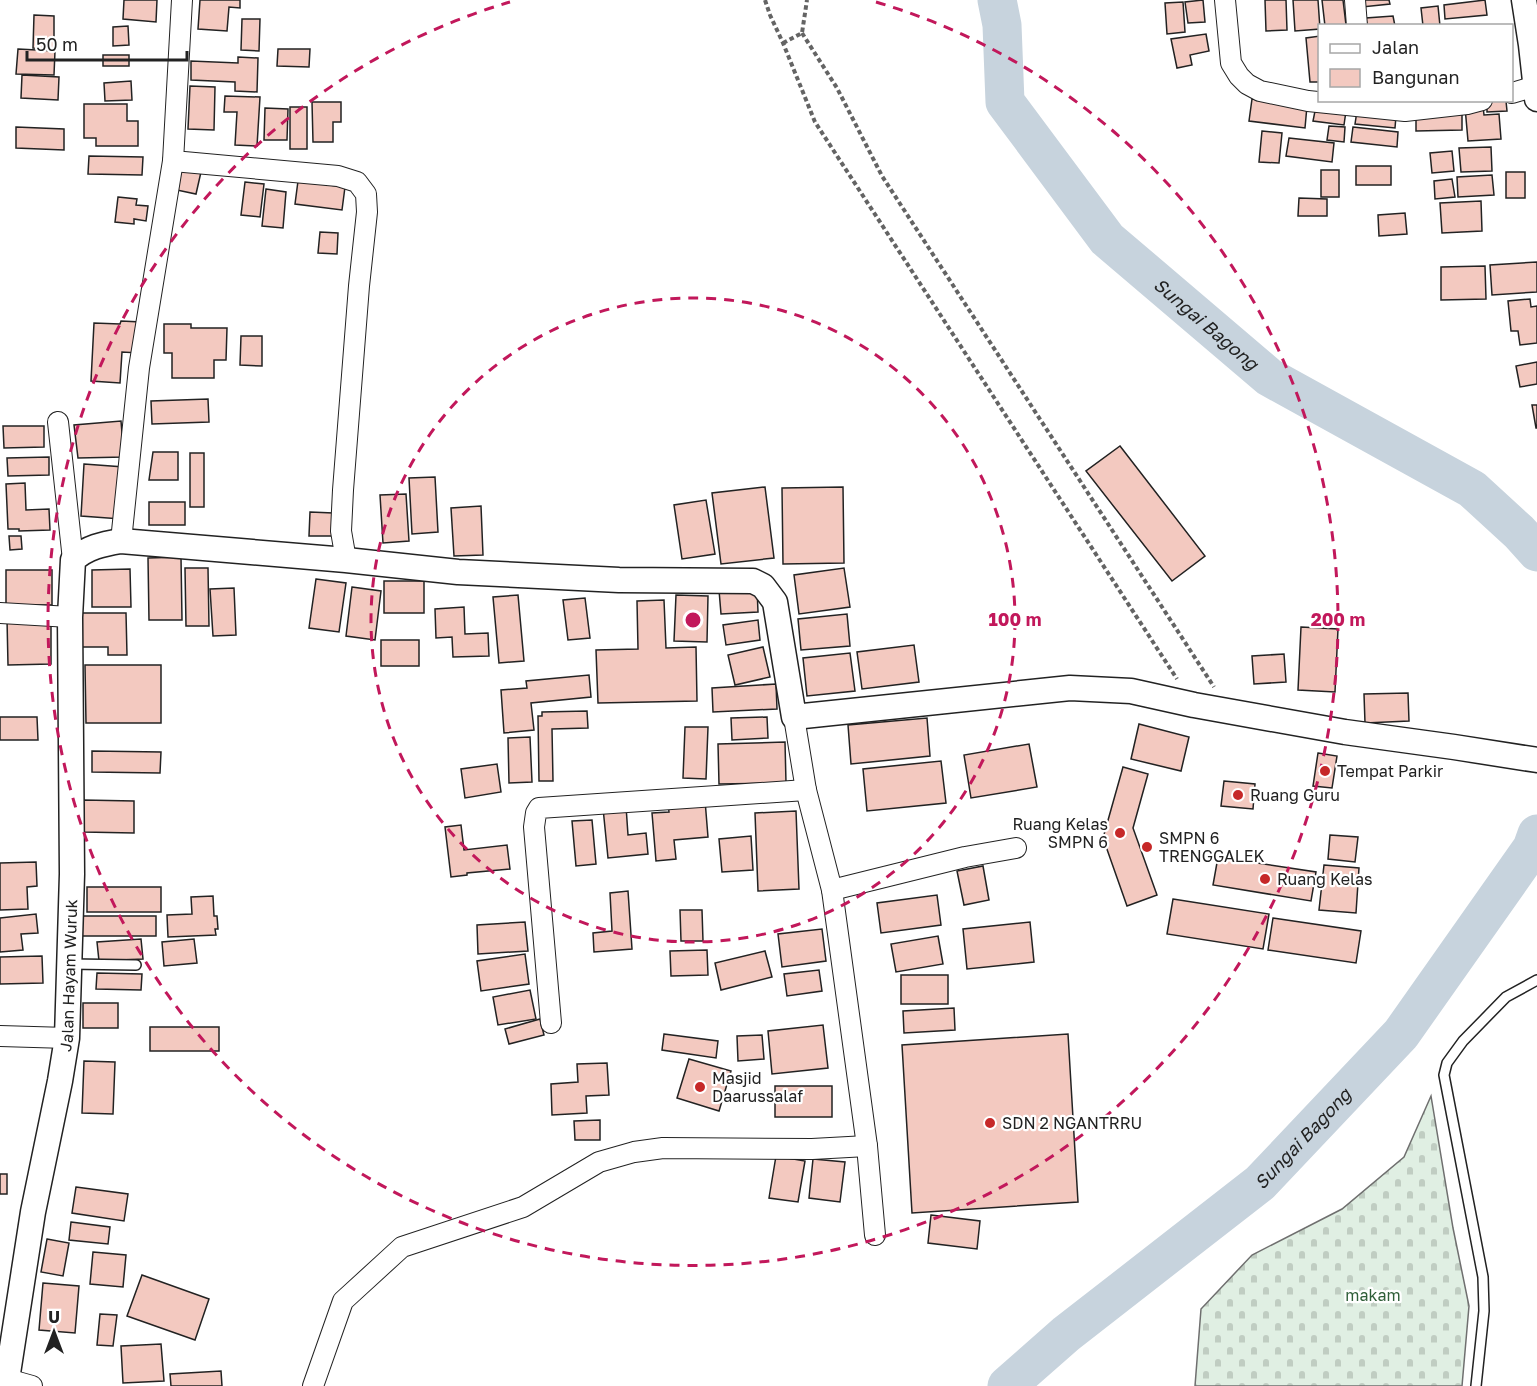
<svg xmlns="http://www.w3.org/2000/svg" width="1537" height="1386" font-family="'Golos Text',sans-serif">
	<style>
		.cemetery { fill: url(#cemetery-stones); stroke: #6f6f6f; stroke-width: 1.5 }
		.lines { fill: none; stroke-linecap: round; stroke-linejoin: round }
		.river { stroke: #c7d3dd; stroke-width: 39 }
		.building { fill: #f3c9c0; stroke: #222; stroke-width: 1.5 }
		.service-casing { stroke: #222; stroke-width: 12 }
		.minor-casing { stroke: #222; stroke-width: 22 }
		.tertiary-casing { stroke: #222; stroke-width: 27 }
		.path { stroke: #646464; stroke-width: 4; stroke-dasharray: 4.5 3; stroke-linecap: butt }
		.service { stroke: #fff; stroke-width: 9 }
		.minor { stroke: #fff; stroke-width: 20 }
		.tertiary { stroke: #fff; stroke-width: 24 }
		.ring { fill: none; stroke: #c2185b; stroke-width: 3; stroke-dasharray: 10 8 }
		.poi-dot { fill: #c62828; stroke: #fff; stroke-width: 2 }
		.labels { text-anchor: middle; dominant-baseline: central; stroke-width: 4.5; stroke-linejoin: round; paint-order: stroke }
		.poi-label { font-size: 16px; fill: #222; stroke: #fff; text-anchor: start }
		.street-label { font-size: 16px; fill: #222; stroke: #fff }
		.park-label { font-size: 16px; fill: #2f5e38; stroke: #fff }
		.water-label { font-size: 18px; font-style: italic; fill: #222; stroke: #fff }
		.centre { fill: #c2185b; stroke: #fff; stroke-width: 3 }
		.ring-label { font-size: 18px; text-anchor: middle; font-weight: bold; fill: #c2185b; stroke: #fff; stroke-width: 4.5; stroke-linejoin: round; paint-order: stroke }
	</style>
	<defs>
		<pattern id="cemetery-stones" width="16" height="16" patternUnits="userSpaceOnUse" patternTransform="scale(1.5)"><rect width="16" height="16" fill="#e0efe3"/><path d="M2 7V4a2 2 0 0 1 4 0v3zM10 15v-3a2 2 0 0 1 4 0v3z" fill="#c0cdc2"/></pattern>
	</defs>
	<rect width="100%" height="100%" fill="#fff"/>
	<polygon class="cemetery" points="1431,1096 1453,1228 1469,1306 1462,1386 1195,1386 1201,1309 1252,1255 1342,1209 1404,1157"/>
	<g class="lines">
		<g class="river">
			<path id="s1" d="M997,0L1002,25L1005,102L1107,239L1269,377L1472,489L1519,532L1537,552"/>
			<path id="s2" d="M1007,1386L1066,1334L1260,1183L1401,1034L1532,848L1537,834"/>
		</g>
	</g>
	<g class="building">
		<polygon points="124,0 157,0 156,22 123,19"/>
		<polygon points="200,0 240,0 240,8 229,7 227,31 198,29"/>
		<polygon points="1203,0 1205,22 1188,23 1185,2"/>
		<polygon points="1265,0 1286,0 1287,30 1266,31"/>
		<polygon points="1293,0 1318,0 1320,29 1295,31"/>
		<polygon points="1322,0 1343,0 1346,25 1325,26"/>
		<polygon points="1361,0 1389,0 1390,4 1362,7"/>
		<polygon points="1485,0 1487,15 1445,19 1444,5"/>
		<polygon points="1183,2 1185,32 1167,34 1165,3"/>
		<polygon points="1438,6 1440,26 1423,26 1421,8"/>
		<polygon points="34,15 54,16 54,49 33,48"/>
		<polygon points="1393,16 1395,26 1367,26 1366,18"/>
		<polygon points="242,19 260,19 259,51 241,50"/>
		<polygon points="128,26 129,45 113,46 113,27"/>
		<polygon points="1206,34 1209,51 1190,55 1192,65 1177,68 1171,39"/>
		<polygon points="1320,36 1320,82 1310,82 1306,38"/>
		<polygon points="18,49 55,51 54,75 16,74"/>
		<polygon points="278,49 310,49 309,67 277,66"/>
		<rect x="103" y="55" width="26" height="11"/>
		<polygon points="238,57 258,58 257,92 235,91 235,82 191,80 191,61 238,63"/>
		<polygon points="22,75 59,77 58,100 21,98"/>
		<polygon points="131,81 132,100 105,101 104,83"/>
		<polygon points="190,86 215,87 214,130 188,129"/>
		<polygon points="225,96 260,97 257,146 235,145 237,112 224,112"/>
		<polygon points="1252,99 1307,106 1305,128 1249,121"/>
		<polygon points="1487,101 1506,101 1507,111 1487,112"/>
		<polygon points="312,102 341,102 341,122 333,122 333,142 313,142"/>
		<polygon points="84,104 127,104 127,121 138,121 138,146 96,146 96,138 84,138"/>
		<polygon points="1316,106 1346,111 1344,125 1313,121"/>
		<polygon points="1483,106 1484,115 1499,114 1501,139 1468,141 1465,107"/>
		<rect x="290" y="107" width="17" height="42"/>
		<polygon points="265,108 288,109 287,140 264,140"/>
		<polygon points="1357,111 1396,116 1395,128 1355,124"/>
		<polygon points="1462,112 1462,130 1416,131 1416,113"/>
		<polygon points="1329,126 1345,127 1344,142 1327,140"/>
		<polygon points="16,127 64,129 64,150 16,148"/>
		<polygon points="1353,127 1398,132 1397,147 1351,142"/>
		<polygon points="1262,131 1282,133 1279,163 1259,162"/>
		<polygon points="1289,138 1334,143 1332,162 1286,156"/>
		<polygon points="1491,147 1492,171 1461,172 1459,148"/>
		<polygon points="1452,151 1454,171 1432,173 1430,153"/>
		<polygon points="89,156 143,157 142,175 88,174"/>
		<polygon points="177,166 201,172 196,194 172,189"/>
		<rect x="1356" y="166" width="35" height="19"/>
		<rect x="1321" y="170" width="18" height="27"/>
		<rect x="1506" y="172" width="19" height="26"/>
		<polygon points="1492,175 1494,195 1458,197 1457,177"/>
		<polygon points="1452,179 1455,197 1435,199 1434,181"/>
		<polygon points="298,181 345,187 342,210 295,204"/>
		<polygon points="245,182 264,184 260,217 241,215"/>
		<polygon points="266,189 286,192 283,228 262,226"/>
		<polygon points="118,197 137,199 136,205 148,206 146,221 134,219 134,224 115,222"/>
		<polygon points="1299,198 1327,199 1327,216 1298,216"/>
		<polygon points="1481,201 1482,231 1442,233 1440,203"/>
		<polygon points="1405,213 1407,234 1379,236 1378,215"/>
		<polygon points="320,232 338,233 337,254 318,253"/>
		<polygon points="1537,262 1537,292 1492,295 1490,265"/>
		<polygon points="1485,266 1486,299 1441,300 1441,267"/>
		<polygon points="1530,299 1531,307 1537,306 1537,343 1520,345 1518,331 1511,331 1508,301"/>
		<polygon points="121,321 141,322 139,353 122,352 120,383 91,381 94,323 120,324"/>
		<polygon points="164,324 191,324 191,328 227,328 226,360 214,360 214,378 172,378 172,353 164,353"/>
		<polygon points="241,336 262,336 262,366 240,365"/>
		<polygon points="1537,362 1537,384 1520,387 1516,366"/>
		<polygon points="208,399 209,422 152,424 151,401"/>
		<polygon points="1532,405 1537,405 1537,428 1536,428"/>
		<polygon points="121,421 124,457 78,458 74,425"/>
		<polygon points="3,426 44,426 44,447 4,448"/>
		<polygon points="1120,446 1205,556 1172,581 1086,471"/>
		<polygon points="153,452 178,452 178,480 149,480"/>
		<rect x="190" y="453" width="14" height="54"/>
		<polygon points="49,457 49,475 8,476 7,458"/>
		<polygon points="84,464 124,467 121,519 81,516"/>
		<polygon points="435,477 438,532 412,534 409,478"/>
		<polygon points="25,483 26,510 49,509 50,530 19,531 19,529 8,529 6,484"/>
		<polygon points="765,487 774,558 721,564 712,493"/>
		<polygon points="843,487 844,563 783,564 782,488"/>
		<polygon points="406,494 409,541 383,543 380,495"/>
		<polygon points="706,500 715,554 682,559 674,505"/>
		<rect x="149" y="502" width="36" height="23"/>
		<polygon points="481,506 483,555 454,556 451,508"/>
		<polygon points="310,512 333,513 332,536 309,536"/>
		<polygon points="9,536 21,536 22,549 10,550"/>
		<polygon points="181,557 182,620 149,620 148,558"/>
		<polygon points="185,568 208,568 209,626 186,626"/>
		<polygon points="844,568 850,607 799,614 794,575"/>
		<polygon points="130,569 131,607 92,607 92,570"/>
		<rect x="6" y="570" width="46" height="35"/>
		<polygon points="316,579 346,583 339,632 309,628"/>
		<rect x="384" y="581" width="40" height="32"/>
		<polygon points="352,587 381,591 375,640 346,636"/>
		<polygon points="234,588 236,635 213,636 210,589"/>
		<polygon points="757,588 758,612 721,614 719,590"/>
		<polygon points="518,595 524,661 499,663 493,597"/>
		<polygon points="676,595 708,596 707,642 674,641"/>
		<polygon points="585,598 590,638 568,640 563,600"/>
		<polygon points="664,600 666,648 696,647 697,701 598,703 596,650 638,649 637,601"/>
		<polygon points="464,607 465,634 488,633 489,656 453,657 452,637 436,638 435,609"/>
		<polygon points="80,613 126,613 127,655 108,655 108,647 80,647"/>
		<polygon points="847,614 850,646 801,650 798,619"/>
		<polygon points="7,619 51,619 51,664 8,665"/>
		<polygon points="758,620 760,640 726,645 723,625"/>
		<polygon points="1301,627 1338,629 1335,692 1298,690"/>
		<rect x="381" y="640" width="38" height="26"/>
		<polygon points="914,645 919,682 862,689 857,652"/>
		<polygon points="763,647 770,677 735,685 728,655"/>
		<polygon points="850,653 855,691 807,696 803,658"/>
		<polygon points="1284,654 1286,682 1254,684 1252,656"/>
		<polygon points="85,665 161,665 161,723 86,723"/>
		<polygon points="589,675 591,697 531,703 534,730 504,733 501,690 527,688 526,681"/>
		<polygon points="776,684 777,709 713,712 712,688"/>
		<polygon points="1408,693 1409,721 1365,723 1364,694"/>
		<polygon points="587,711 588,728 552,729 553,781 539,781 538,716 542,716 542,712"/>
		<polygon points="0,717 37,717 38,740 0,740"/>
		<polygon points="767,717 768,738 732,740 731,718"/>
		<polygon points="927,718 930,756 851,764 848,725"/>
		<polygon points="1139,724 1189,737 1181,771 1131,759"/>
		<polygon points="685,727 708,727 706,779 683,778"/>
		<polygon points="530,737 532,782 509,783 508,738"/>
		<polygon points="785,742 786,783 719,784 718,744"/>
		<polygon points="1029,744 1037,787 971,798 964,755"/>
		<polygon points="92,751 161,752 160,773 92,772"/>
		<polygon points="1318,753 1337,756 1332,788 1313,786"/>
		<polygon points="941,761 946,803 867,811 863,769"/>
		<polygon points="497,764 501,792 465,798 461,769"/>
		<polygon points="1123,767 1148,774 1133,828 1157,895 1127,906 1103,838"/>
		<polygon points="1224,781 1255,784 1253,809 1221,806"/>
		<polygon points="83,800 134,801 134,833 83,832"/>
		<polygon points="705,800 708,837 674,840 676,859 656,861 652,813 669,812 668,803"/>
		<polygon points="626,806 628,835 646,833 648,854 608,858 603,808"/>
		<polygon points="796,811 799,889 758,891 755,813"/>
		<polygon points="592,820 596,864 576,866 572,821"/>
		<polygon points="461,825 464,850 507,845 510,869 467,873 467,875 451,877 445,827"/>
		<polygon points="1330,835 1358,837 1355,862 1328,859"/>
		<polygon points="751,836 753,870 722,872 719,839"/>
		<polygon points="1218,857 1316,872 1311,901 1213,885"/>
		<polygon points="36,862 37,886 27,887 28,909 0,910 0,863"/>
		<polygon points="1324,865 1359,868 1356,913 1319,910"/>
		<polygon points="983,866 989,900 964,905 957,871"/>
		<rect x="87" y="887" width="74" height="25"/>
		<polygon points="628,891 632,949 594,952 593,933 612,931 610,893"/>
		<polygon points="937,895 941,925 881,933 877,903"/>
		<polygon points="213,896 214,916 217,916 218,929 215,929 216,935 168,937 167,915 192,914 191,897"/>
		<polygon points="1173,899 1269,914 1263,949 1167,934"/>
		<polygon points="680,910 702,910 703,941 681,941"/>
		<polygon points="36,914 38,933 21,934 23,950 0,952 0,918"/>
		<rect x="82" y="916" width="74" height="20"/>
		<polygon points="1273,918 1361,931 1356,963 1268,950"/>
		<polygon points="525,922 528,951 478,954 477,925"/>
		<polygon points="1030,922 1034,962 967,969 963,929"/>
		<polygon points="822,929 826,961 782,967 778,934"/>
		<polygon points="938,936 943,964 896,972 891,944"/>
		<polygon points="141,939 143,959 99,961 97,942"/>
		<polygon points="194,939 197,963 164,966 162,942"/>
		<polygon points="707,950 708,975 671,976 670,951"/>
		<polygon points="765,951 772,977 721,990 715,963"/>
		<polygon points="525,954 529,984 481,991 477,961"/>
		<polygon points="42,956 43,983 0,984 0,957"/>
		<polygon points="819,970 822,991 787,996 784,974"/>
		<polygon points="97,973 142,974 141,990 96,989"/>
		<rect x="901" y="975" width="47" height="29"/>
		<polygon points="530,990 536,1019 498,1025 493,997"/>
		<rect x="83" y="1003" width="35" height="25"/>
		<polygon points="954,1008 955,1030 904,1033 903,1011"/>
		<polygon points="540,1019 544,1035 509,1044 505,1029"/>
		<polygon points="823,1025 828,1068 772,1074 768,1031"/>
		<rect x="150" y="1027" width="69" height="24"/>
		<polygon points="664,1034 718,1041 716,1058 662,1050"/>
		<polygon points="1068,1034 1078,1202 912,1213 902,1045"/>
		<polygon points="762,1035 764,1059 738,1061 737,1036"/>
		<polygon points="689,1059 731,1071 719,1111 677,1098"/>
		<polygon points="84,1061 115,1062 113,1114 82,1113"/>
		<polygon points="607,1063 609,1095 586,1096 587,1113 552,1115 551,1084 578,1082 577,1064"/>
		<rect x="775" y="1086" width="57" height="31"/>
		<polygon points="600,1120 600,1140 575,1140 574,1121"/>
		<polygon points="776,1156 805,1161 798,1202 769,1198"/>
		<polygon points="813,1159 845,1162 840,1202 809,1198"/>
		<rect x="0" y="1174" width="7" height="20"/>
		<polygon points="76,1187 128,1194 124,1221 72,1213"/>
		<polygon points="931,1215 980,1221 977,1249 928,1243"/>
		<polygon points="71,1222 110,1227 108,1244 69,1240"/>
		<polygon points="47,1239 69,1243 63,1276 41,1272"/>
		<polygon points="93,1252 126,1255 123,1287 90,1284"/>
		<polygon points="142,1275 209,1299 195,1340 127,1316"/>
		<polygon points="43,1283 79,1286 75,1333 39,1330"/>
		<polygon points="100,1314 117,1315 113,1346 97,1345"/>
		<polygon points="161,1344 164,1381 123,1383 121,1346"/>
		<polygon points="221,1371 222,1386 171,1386 170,1374"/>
	</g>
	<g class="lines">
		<defs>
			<g id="service">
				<polyline points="70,964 136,965"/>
				<polyline points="1476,1386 1484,1311 1483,1277 1444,1075 1447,1063 1463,1041 1506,997 1537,980"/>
			</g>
			<g id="minor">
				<polyline points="182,0 173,161 338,176 357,182 366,194 367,212 359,286 343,490 341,531 346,560"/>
				<polyline points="1225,0 1231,63 1239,76 1247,84 1260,91 1308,101 1405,111 1467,104 1482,100"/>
				<polyline points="1355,0 1357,26"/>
				<polyline points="1512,93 1536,86"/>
				<polyline points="58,422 73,560"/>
				<polyline points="121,541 139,368 173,161"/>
				<polyline points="0,613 70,617"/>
				<polyline points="794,717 806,790 832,890 867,1146 875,1235"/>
				<polyline points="832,890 965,857 1016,848"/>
				<polyline points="551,1023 534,827 536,813 539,808 806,790"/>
				<polyline points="0,1036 67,1038"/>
				<polyline points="0,1377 32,1386"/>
				<polyline points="313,1386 343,1301 402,1247 523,1207 599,1162 634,1152 663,1148 812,1149 867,1146"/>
			</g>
			<g id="tertiary">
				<polyline points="1524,0 1531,45 1537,99"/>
				<path id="s3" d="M6,1386L33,1212L60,1081L67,1038L72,874L70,617L73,560C87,547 103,544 121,541L346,560L458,572L619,580L753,581L763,586L775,602L794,717L1070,688L1131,691L1194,705L1345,732L1454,747L1537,760"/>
			</g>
		</defs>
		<use href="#service" class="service-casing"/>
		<use href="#minor" class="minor-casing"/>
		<use href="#tertiary" class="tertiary-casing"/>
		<g class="path">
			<polyline points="765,0 770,15 783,43 815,122 1177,679"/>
			<polyline points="802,33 837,88 882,176 1214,687"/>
			<polyline points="783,43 802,33 807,0"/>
		</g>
		<use href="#service" class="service"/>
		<use href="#minor" class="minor"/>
		<use href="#tertiary" class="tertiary"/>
	</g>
	<g class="ring">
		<circle cx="693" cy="620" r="322"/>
		<path d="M876 2A645 645 0 1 1 510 2"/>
	</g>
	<g class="poi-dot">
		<circle cx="1325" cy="771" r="6"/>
		<circle cx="1238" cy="795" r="6"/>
		<circle cx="1120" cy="833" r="6"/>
		<circle cx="1147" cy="847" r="6"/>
		<circle cx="1265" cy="879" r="6"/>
		<circle cx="700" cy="1087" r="6"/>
		<circle cx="990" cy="1123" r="6"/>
	</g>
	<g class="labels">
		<g class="poi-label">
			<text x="1337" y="771">Tempat Parkir</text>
			<text x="1250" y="795">Ruang Guru</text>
			<text x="1108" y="824" text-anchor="end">Ruang Kelas<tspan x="1108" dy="18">SMPN 6</tspan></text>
			<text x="1159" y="838">SMPN 6<tspan x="1159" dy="18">TRENGGALEK</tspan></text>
			<text x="1277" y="879">Ruang Kelas</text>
			<text x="712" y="1078">Masjid<tspan x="712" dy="18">Daarussalaf</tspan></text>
			<text x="1002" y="1123">SDN 2 NGANTRRU</text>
		</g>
		<g class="street-label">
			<text stroke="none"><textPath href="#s3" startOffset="416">Jalan Hayam Wuruk</textPath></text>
		</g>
		<g class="park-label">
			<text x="1373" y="1295">makam</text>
		</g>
		<g class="water-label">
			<text stroke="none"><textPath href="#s1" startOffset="404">Sungai Bagong</textPath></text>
			<text stroke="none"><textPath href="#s2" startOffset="386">Sungai Bagong</textPath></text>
		</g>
	</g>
	<circle cx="693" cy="620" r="9" class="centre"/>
	<g class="ring-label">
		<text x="1015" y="626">100 m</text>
		<text x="1338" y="626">200 m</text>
	</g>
	<rect x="1318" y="24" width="195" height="78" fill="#ffffff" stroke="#a7a7a7" stroke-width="1.5"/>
	<rect x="1330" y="44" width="30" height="9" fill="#ffffff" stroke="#a7a7a7" stroke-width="1.5"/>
	<text x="1372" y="54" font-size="18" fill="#222222">Jalan</text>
	<rect x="1330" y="69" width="30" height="18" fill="#f3c9c0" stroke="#a7a7a7" stroke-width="1.5"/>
	<text x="1372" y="84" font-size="18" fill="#222222">Bangunan</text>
	<g transform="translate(54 1332)" stroke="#ffffff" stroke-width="4.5" paint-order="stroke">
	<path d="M0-4.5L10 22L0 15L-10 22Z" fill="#222222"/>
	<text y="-9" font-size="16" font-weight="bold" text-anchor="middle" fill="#222222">U</text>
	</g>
	<path d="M27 51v9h160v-9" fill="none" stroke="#222222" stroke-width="3"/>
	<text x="36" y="51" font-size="18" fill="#222222" stroke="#ffffff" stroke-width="4.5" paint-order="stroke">50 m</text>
</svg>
